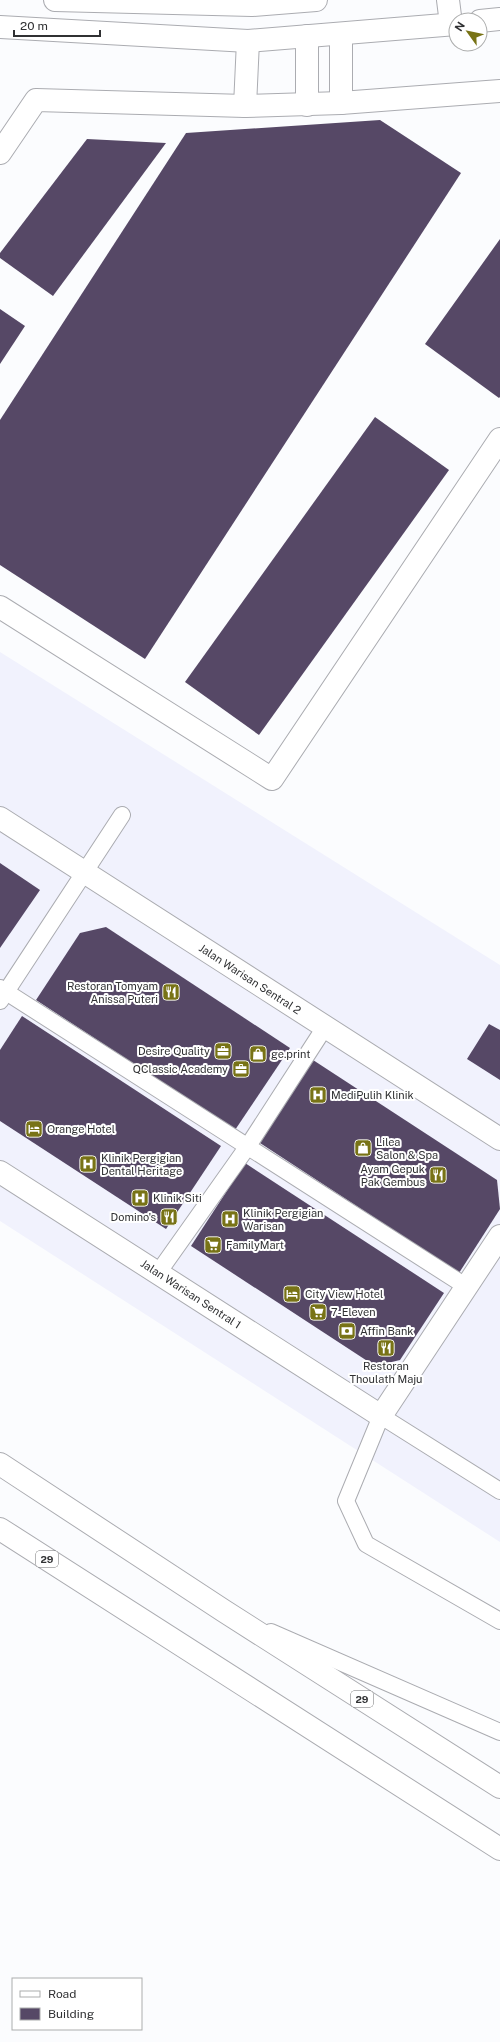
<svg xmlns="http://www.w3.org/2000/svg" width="500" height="2042" font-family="'Public Sans',sans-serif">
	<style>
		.built { fill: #f1f2fd }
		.building { fill: #564866 }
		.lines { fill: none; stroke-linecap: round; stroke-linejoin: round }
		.lane-casing { stroke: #abacb1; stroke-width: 18 }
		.street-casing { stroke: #abacb1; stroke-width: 24 }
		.highway-casing { stroke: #abacb1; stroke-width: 24 }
		.lane { stroke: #fff; stroke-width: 16 }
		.street { stroke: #fff; stroke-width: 22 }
		.highway { stroke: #fff; stroke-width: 22 }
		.labels { text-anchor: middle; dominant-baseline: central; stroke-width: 4; stroke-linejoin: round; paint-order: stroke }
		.shield { fill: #fff; stroke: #6e6f70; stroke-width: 1 }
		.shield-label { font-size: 10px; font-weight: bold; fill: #303133 }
		.street-label { font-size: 11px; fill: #303133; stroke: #fff }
		.poi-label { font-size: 11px; fill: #303133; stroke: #fff; text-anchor: start }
	</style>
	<rect width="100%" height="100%" fill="#fbfcfe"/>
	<polygon class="built" points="0,652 500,965 500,1542 0,1221"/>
	<g class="building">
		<polygon points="380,120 461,173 145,659 0,565 0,420 186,133"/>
		<polygon points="87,139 166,143 53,296 0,258 0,253"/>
		<polygon points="500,239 500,397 499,398 425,344"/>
		<polygon points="0,309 25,326 0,364"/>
		<polygon points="375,417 449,470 259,735 185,682"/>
		<polygon points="0,863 40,890 0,948"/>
		<polygon points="106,927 290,1048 235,1130 36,1000 80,933"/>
		<polygon points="22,1016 221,1146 166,1229 0,1121 0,1050"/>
		<polygon points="489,1024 500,1030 500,1080 467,1059"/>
		<polygon points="313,1060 497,1180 500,1209 459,1273 260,1143"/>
		<polygon points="245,1163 444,1293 400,1360 375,1366 191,1246"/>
	</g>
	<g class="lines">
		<defs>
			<g id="lane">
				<polyline points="0,988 467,1287"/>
				<polyline points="0,1001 122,815"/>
				<polyline points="158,1273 248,1146 325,1027"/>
				<polyline points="500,1491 381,1416 346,1501 366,1544 500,1621"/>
				<polyline points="271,1632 500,1732"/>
			</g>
			<g id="street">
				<polyline points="55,0 252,5 316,0"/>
				<polyline points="448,0 451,24"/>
				<polyline points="480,21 500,19"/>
				<polyline points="0,27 248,41 456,24"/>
				<polyline points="341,34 341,103"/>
				<polyline points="307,105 307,36"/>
				<polyline points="245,106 248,41"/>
				<polyline points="0,153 36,100 245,106 341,103 500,91"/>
				<polyline points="0,607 272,779 500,439"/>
				<polyline points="0,818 500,1139"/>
				<polyline points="0,1172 381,1416 500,1236"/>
			</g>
			<g id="highway">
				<polyline points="0,1464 224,1611 500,1787"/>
				<polyline points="0,1529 500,1849"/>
			</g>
		</defs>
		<use href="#lane" class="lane-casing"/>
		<use href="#street" class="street-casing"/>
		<use href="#highway" class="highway-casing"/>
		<use href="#lane" class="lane"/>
		<use href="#street" class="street"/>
		<use href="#highway" class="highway"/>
	</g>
	<defs>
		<symbol id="restaurant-square" viewBox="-11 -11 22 22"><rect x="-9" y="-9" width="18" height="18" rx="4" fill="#787316" stroke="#fff"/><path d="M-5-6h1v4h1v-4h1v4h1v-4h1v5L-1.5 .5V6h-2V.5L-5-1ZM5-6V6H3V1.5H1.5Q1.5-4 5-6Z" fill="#fff"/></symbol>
		<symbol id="office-square" viewBox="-11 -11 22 22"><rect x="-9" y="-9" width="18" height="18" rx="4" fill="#787316" stroke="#fff"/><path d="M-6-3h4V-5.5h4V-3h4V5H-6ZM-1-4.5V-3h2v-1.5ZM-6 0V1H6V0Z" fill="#fff"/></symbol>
		<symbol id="shop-square" viewBox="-11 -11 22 22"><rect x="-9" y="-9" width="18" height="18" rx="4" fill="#787316" stroke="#fff"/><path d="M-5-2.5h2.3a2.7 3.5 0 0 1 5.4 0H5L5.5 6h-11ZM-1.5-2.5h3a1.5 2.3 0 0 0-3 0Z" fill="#fff"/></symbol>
		<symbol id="hospital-square" viewBox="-11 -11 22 22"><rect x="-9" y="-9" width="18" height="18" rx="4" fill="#787316" stroke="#fff"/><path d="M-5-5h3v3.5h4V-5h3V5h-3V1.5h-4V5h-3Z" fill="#fff"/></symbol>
		<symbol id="hotel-square" viewBox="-11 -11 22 22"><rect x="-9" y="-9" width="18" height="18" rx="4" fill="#787316" stroke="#fff"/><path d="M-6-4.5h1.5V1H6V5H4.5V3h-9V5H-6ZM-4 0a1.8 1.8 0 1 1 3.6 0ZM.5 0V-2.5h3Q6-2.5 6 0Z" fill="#fff"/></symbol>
		<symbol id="supermarket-square" viewBox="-11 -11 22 22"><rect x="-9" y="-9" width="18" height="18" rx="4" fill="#787316" stroke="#fff"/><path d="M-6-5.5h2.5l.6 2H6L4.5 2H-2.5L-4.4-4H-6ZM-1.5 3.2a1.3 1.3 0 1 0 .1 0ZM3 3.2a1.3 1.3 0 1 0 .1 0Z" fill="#fff"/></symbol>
		<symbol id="bank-square" viewBox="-11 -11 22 22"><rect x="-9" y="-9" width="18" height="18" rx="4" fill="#787316" stroke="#fff"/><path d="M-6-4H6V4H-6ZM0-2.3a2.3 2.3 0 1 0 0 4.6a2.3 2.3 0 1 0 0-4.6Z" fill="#fff"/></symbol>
	</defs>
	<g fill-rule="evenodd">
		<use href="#restaurant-square" x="161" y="982" width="20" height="20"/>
		<use href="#office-square" x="213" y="1041" width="20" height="20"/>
		<use href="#shop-square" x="248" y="1044" width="20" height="20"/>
		<use href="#office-square" x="231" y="1059" width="20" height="20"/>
		<use href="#hospital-square" x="308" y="1085" width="20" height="20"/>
		<use href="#hotel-square" x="24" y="1119" width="20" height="20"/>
		<use href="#shop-square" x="353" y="1138" width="20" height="20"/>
		<use href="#hospital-square" x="78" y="1154" width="20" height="20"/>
		<use href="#restaurant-square" x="428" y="1165" width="20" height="20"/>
		<use href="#hospital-square" x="130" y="1188" width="20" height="20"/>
		<use href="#restaurant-square" x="159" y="1207" width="20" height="20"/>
		<use href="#hospital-square" x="220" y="1209" width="20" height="20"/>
		<use href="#supermarket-square" x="203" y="1235" width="20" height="20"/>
		<use href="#hotel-square" x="282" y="1284" width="20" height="20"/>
		<use href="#supermarket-square" x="308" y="1302" width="20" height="20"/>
		<use href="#bank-square" x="337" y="1321" width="20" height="20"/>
		<use href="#restaurant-square" x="376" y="1338" width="20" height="20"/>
	</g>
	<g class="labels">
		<g class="shield">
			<rect x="36" y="1551" width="22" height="16" rx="3"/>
			<rect x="351" y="1691" width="22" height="16" rx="3"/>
		</g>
		<g class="shield-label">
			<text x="47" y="1559">29</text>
			<text x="362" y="1699">29</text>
		</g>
		<g class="street-label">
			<text transform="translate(250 979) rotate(33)">Jalan Warisan Sentral 2</text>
			<text transform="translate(191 1294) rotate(33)">Jalan Warisan Sentral 1</text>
		</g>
		<g class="poi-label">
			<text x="158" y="986" text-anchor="end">Restoran Tomyam<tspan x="158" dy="13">Anissa Puteri</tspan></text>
			<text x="210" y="1051" text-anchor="end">Desire Quality</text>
			<text x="271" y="1054">ge.print</text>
			<text x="228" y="1069" text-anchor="end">QClassic Academy</text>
			<text x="331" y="1095">MediPulih Klinik</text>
			<text x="47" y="1129">Orange Hotel</text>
			<text x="376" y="1142">Lilea<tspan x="376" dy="13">Salon &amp; Spa</tspan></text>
			<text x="101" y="1158">Klinik Pergigian<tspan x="101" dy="13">Dental Heritage</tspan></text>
			<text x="425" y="1169" text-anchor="end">Ayam Gepuk<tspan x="425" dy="13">Pak Gembus</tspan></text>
			<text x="153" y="1198">Klinik Siti</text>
			<text x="243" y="1213">Klinik Pergigian<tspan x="243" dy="13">Warisan</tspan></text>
			<text x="156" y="1217" text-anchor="end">Domino's</text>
			<text x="226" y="1245">FamilyMart</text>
			<text x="305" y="1294">City View Hotel</text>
			<text x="331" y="1312">7-Eleven</text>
			<text x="360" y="1331">Affin Bank</text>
			<text x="386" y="1366" text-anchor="middle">Restoran<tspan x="386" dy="13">Thoulath Maju</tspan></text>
		</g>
	</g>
	<rect x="12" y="1978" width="130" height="52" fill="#ffffff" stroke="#acadad"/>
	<rect x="20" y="1991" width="20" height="6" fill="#ffffff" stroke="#acadad"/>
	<text x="48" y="1998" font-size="12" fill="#303133">Road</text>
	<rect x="20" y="2008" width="20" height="12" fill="#564866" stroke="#acadad"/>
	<text x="48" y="2018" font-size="12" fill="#303133">Building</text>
	<g transform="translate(468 32) rotate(303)"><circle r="19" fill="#ffffff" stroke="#acadad"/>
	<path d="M0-3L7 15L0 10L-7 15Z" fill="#787316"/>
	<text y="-6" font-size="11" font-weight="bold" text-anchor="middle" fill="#303133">N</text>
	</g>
	<path d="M14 30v6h86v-6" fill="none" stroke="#303133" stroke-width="2"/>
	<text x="20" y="30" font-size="12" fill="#303133" stroke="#ffffff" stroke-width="3" paint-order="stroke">20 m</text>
</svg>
